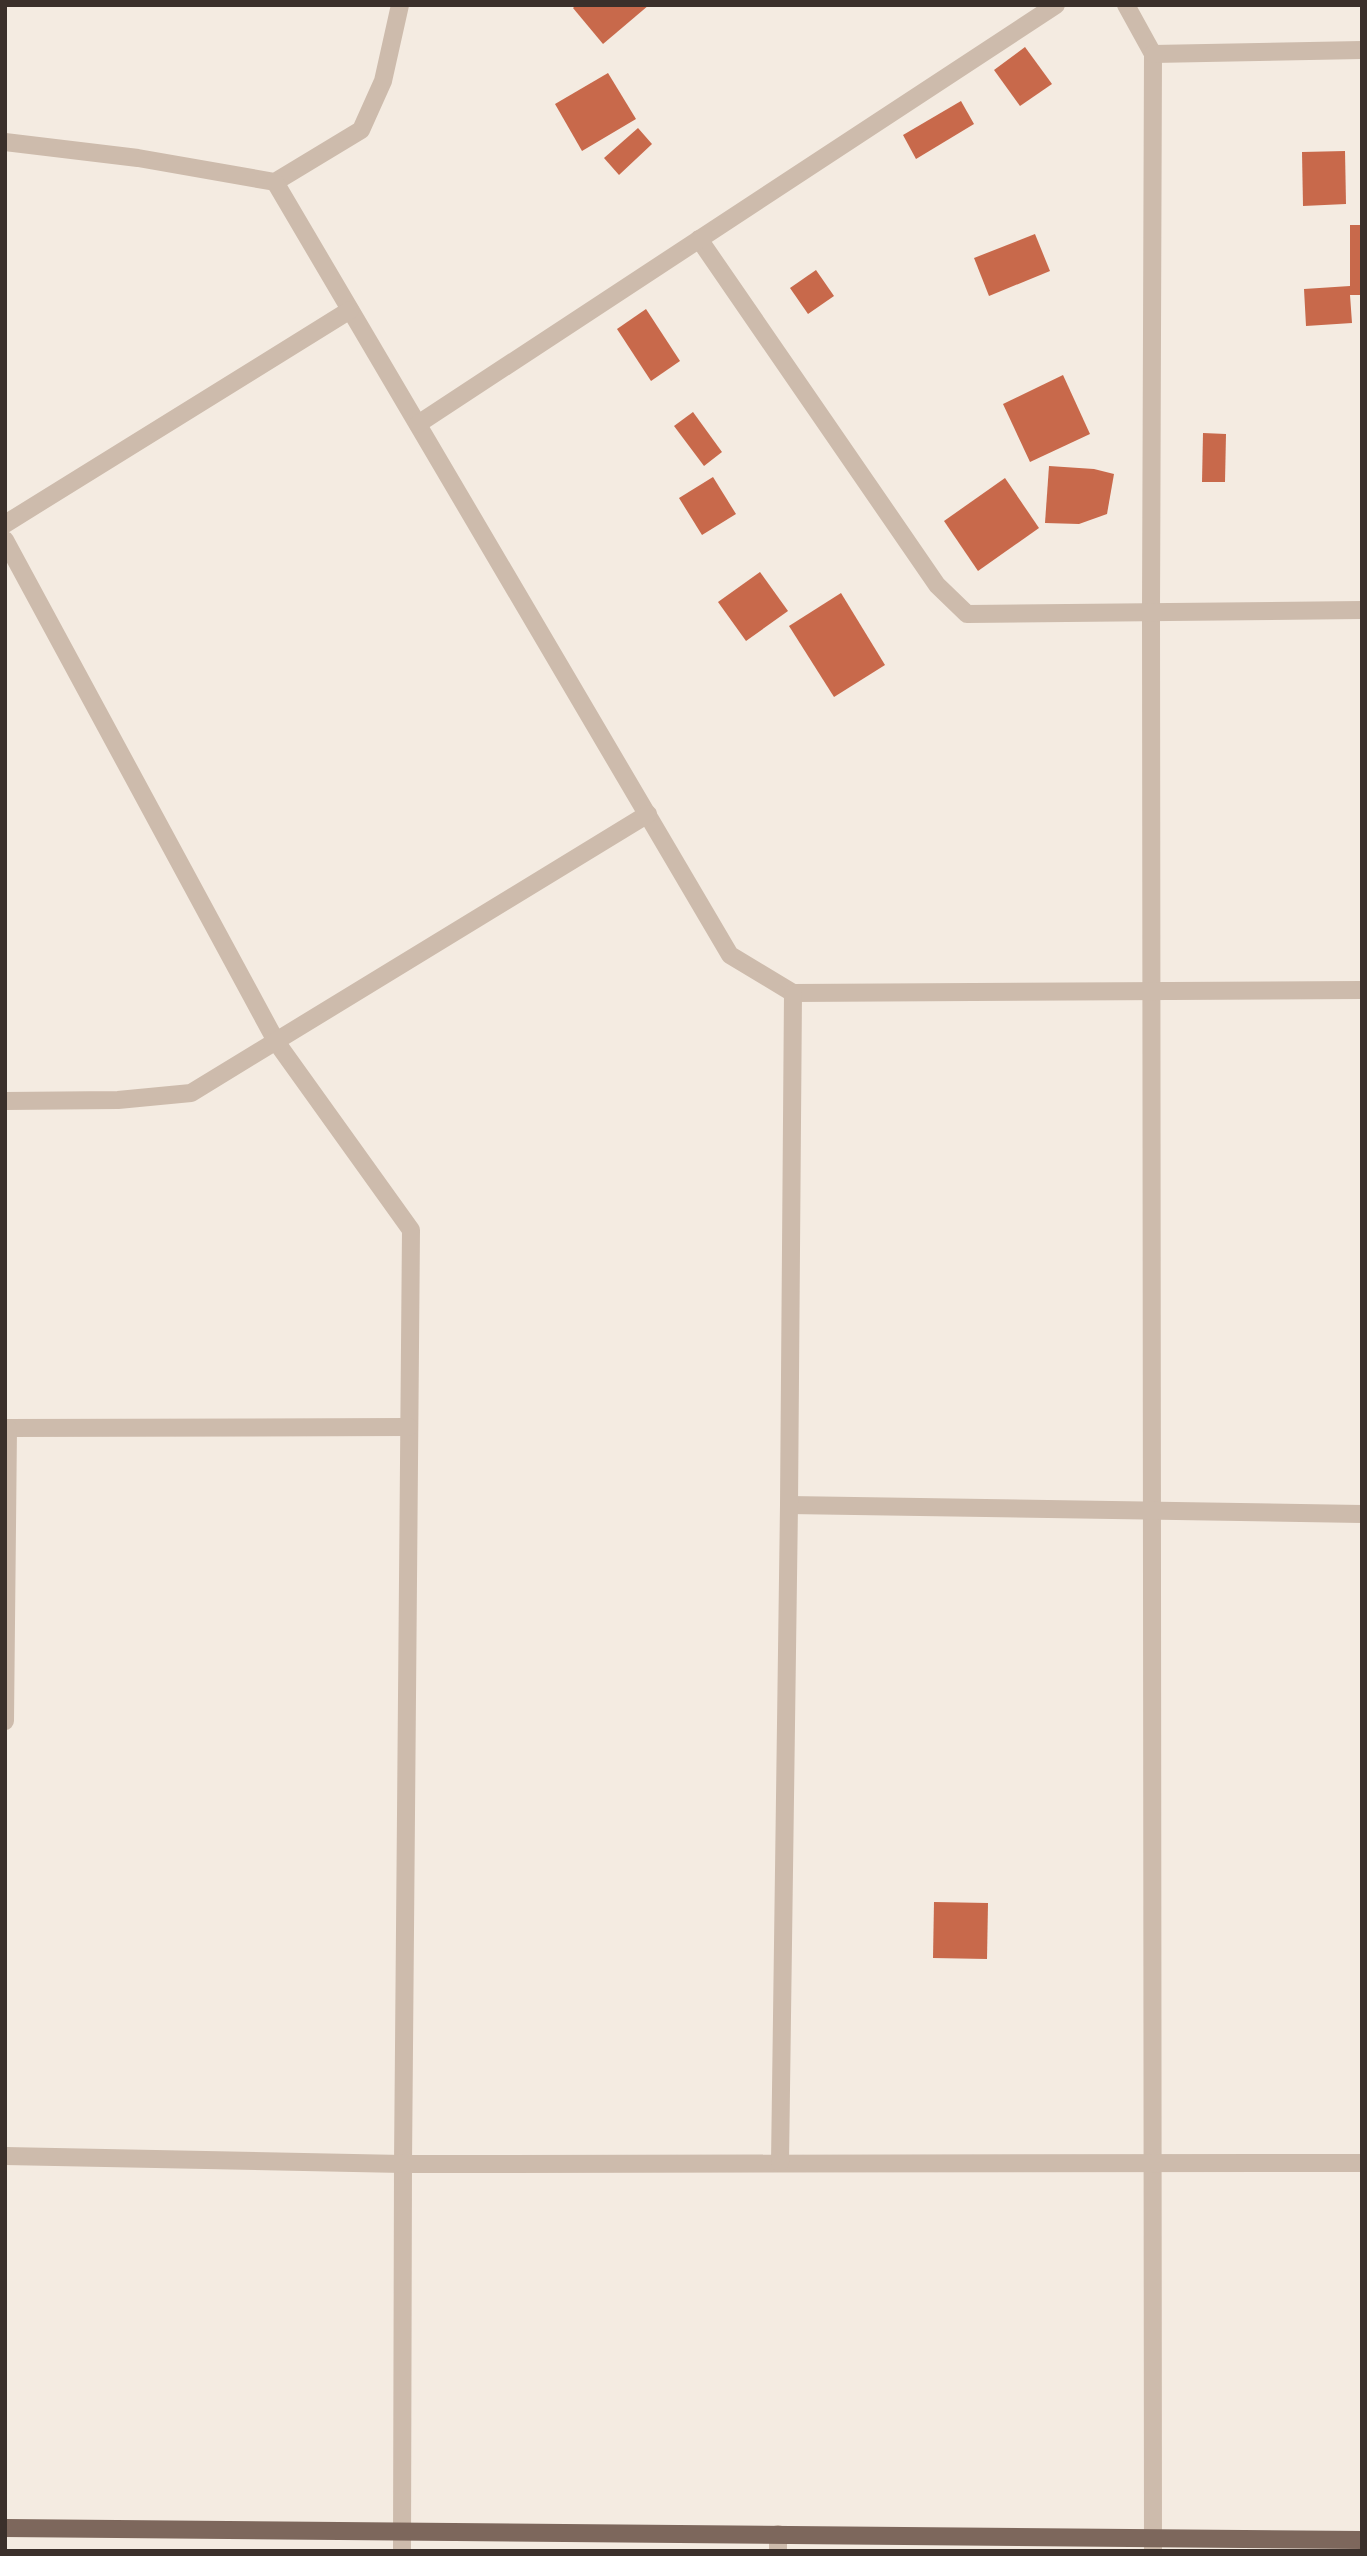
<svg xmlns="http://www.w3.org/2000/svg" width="1367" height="2556" font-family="'IBM Plex Sans',sans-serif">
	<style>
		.building { fill: #c8694b }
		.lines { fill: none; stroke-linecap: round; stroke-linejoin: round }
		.minor { stroke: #cdbbac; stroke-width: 18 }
		.major { stroke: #7d675c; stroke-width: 18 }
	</style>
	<rect width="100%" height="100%" fill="#f4ebe1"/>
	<g class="building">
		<polygon points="576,5 649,5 603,44 573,8"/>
		<polygon points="1025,47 1052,84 1020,106 994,70"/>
		<polygon points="608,73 636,119 582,151 555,104"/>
		<polygon points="961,101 974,124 916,159 903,135"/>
		<polygon points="638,128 652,144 619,175 604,158"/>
		<polygon points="1345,151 1346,204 1303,206 1302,152"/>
		<polygon points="1350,225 1362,225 1362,295 1350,295 1352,323 1306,326 1304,289 1350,286"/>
		<polygon points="1035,234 1050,271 989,296 974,258"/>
		<polygon points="816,270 834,296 808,314 790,288"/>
		<polygon points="646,309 680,361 651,381 617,329"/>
		<polygon points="1063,375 1090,434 1030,462 1003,404"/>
		<polygon points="693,412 722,452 704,466 674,426"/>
		<polygon points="1203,433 1226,434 1225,482 1202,482"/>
		<polygon points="1049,466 1094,469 1114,474 1107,514 1079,524 1045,523"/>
		<polygon points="713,477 736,514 702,535 679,498"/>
		<polygon points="1005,478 1039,528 978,571 944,521"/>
		<polygon points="760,572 788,611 746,641 718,602"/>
		<polygon points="841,593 885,665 834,697 789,626"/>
		<polygon points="934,1902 988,1903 987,1959 933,1958"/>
	</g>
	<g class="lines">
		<g class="minor">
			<polyline points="1126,5 1153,54 1151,611 1153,2551"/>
			<polyline points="1153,54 1362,50"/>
			<polyline points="5,142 138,158 275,182 361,130 383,81 400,5"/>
			<polyline points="275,182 730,955 793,993 1362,990"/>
			<polyline points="699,239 937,585 967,614 1362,610"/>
			<polyline points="418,424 1056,5"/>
			<polyline points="5,524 350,310"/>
			<polyline points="5,540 277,1043 411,1230 403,2164 402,2551"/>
			<polyline points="5,1101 118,1100 191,1093 648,814"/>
			<polyline points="5,1428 409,1427"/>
			<polyline points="789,1505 1362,1514"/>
			<polyline points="5,1721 8,1428"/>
			<polyline points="5,2156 403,2164 1362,2163"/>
			<polyline points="780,2163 789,1505 793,993"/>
			<polyline points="778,2551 778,2534"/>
		</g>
		<polyline class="major" points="5,2528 1362,2540"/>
	</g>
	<rect width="1367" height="2556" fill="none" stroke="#3b302b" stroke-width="14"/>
</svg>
